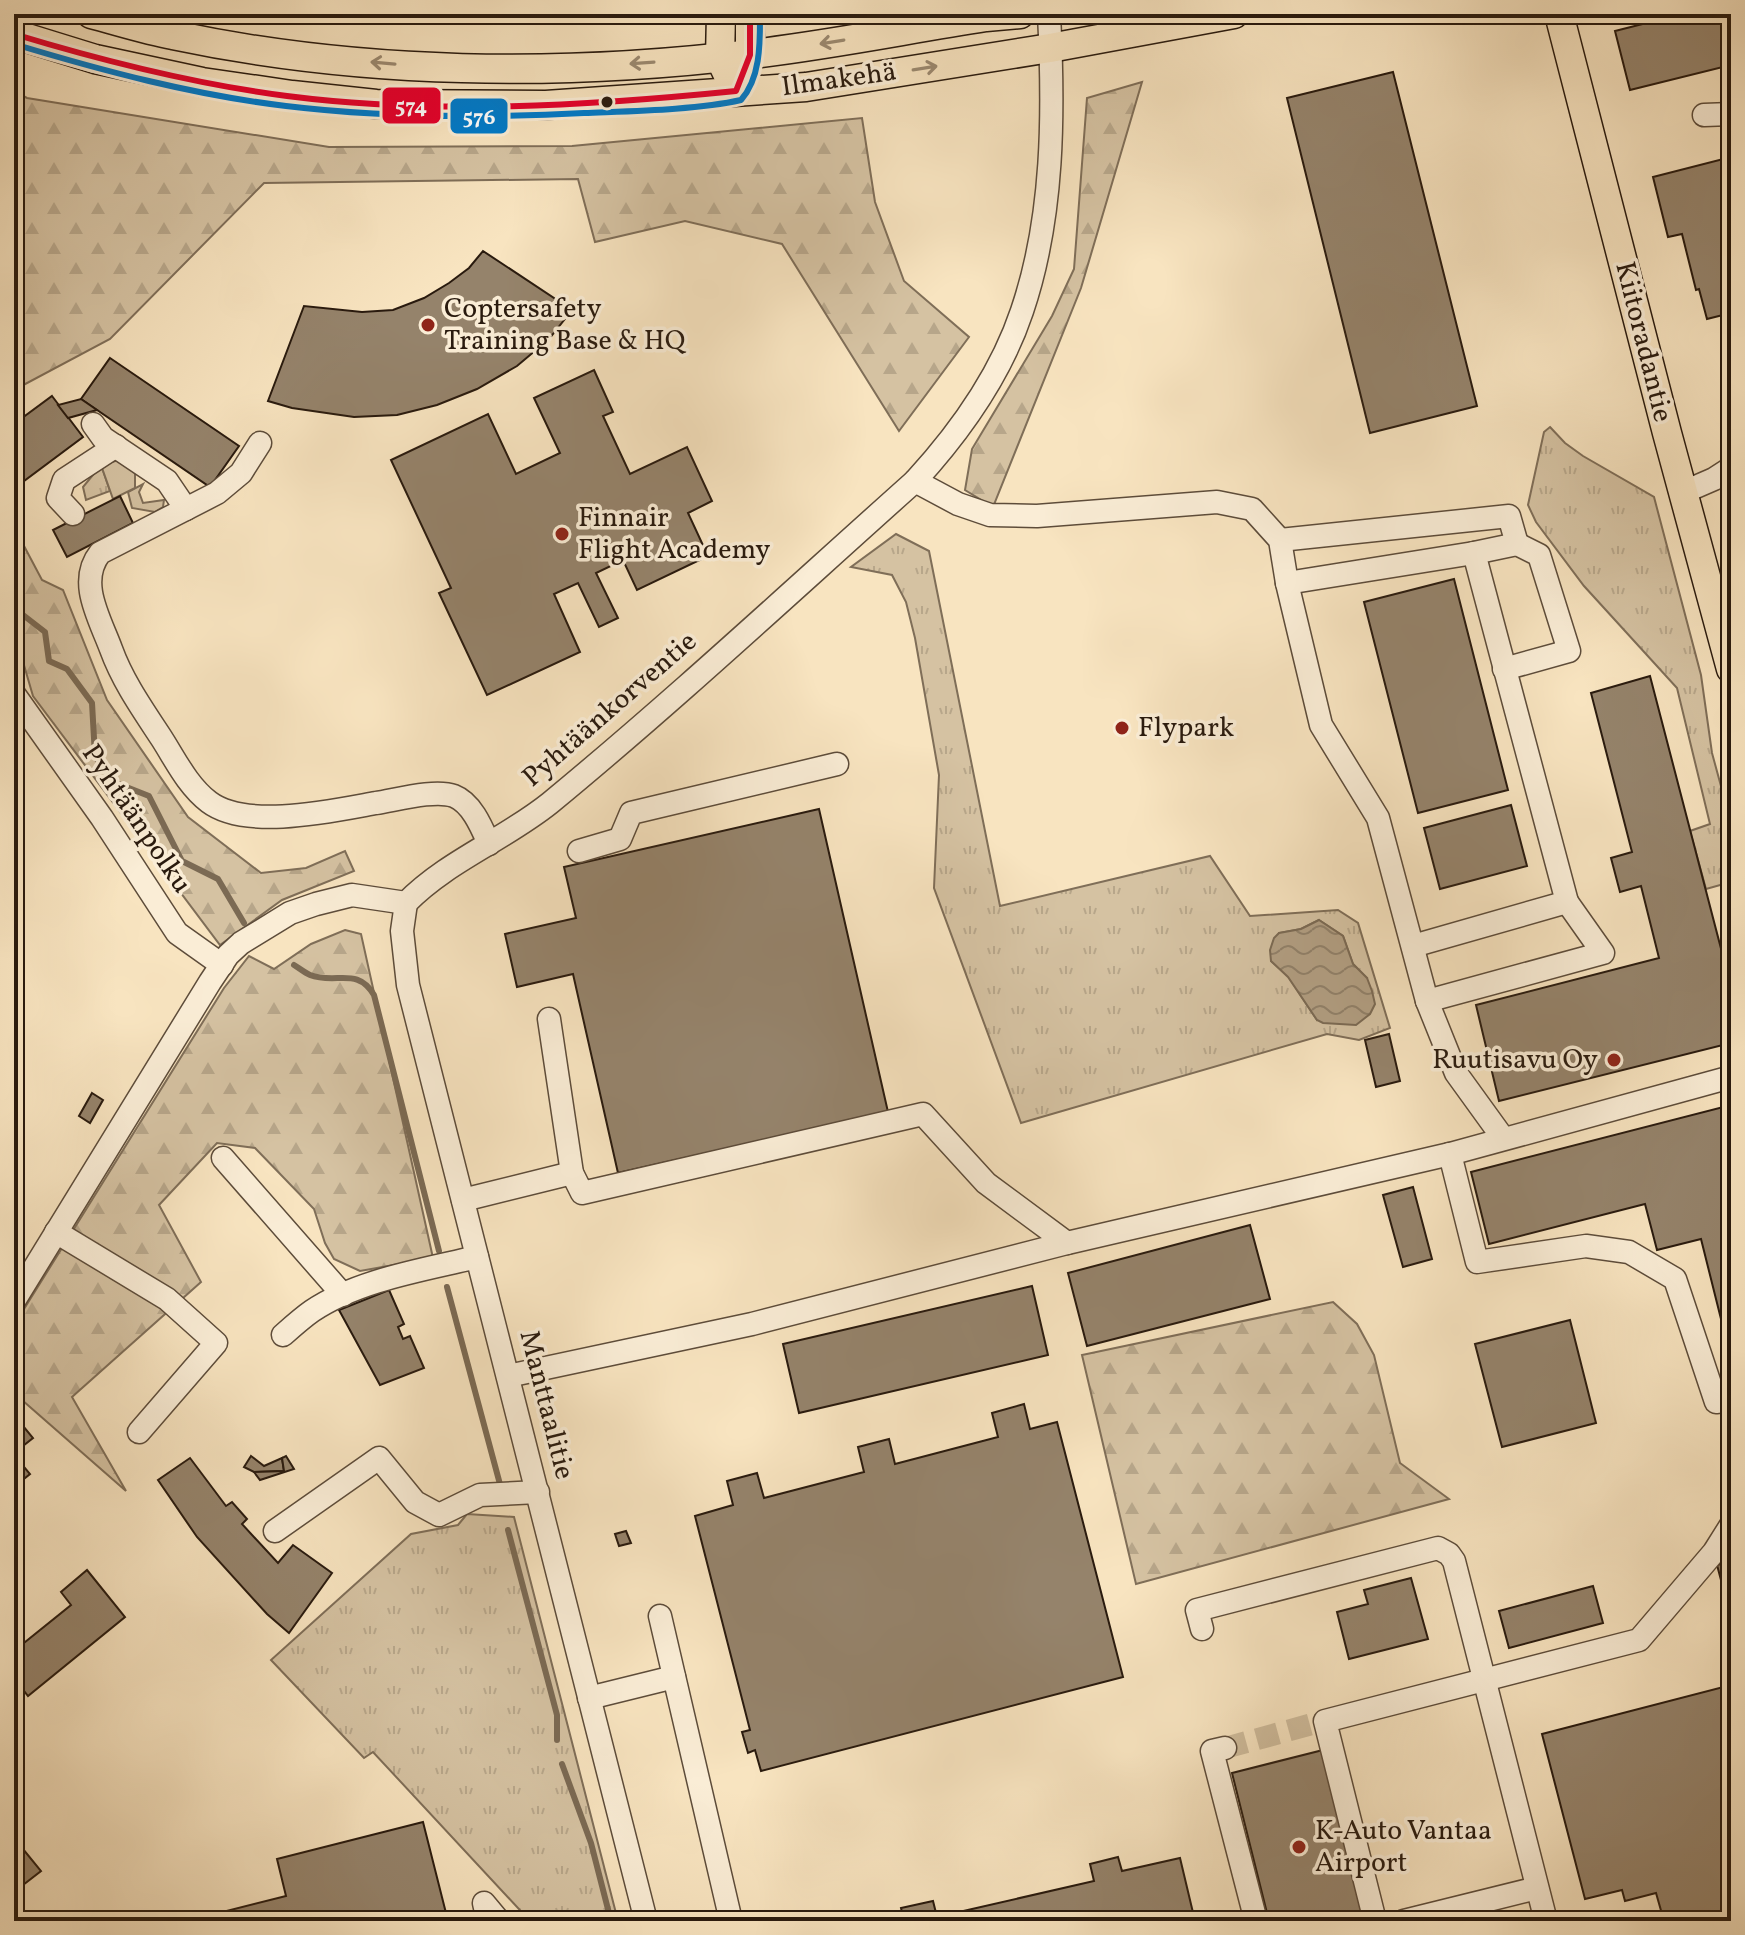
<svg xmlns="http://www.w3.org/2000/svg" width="1745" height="1935" font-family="Vollkorn,serif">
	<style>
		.grass { fill: url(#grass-tufts); stroke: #7f6e58; stroke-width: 2; fill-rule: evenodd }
		.forest { fill: url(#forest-firs); stroke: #7f6e58; stroke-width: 2 }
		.wetland { fill: url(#wetland-marsh); stroke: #7f6e58; stroke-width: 2 }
		.park { fill: #d5c2a2; stroke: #7f6e58; stroke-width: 2 }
		.water { fill: url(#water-waves); stroke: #7b6a54; stroke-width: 2 }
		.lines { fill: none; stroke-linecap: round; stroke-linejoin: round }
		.stream { stroke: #7b6a54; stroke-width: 6 }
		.building { fill: #95836b; stroke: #291a0e; stroke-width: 2 }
		.minor-tunnel { stroke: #cfbc9c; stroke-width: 22; stroke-dasharray: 22 11; stroke-linecap: butt }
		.minor-casing { stroke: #5d4c3a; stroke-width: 25 }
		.major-casing { stroke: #291a0e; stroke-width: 31 }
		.minor { stroke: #faedd6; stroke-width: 22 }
		.major { stroke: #f8e4c0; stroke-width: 28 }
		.bus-1-casing { stroke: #faedd6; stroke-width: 12 }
		.bus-2-casing { stroke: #faedd6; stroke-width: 12 }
		.bus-1 { stroke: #e4002b; stroke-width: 6 }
		.bus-2 { stroke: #007ac9; stroke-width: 6 }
		.oneway { stroke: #9b8970 }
		.bus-dot { fill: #291a0e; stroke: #faedd6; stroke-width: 3 }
		.poi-dot { fill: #8f2418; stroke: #faedd6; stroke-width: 3 }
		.labels { text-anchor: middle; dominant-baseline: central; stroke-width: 7; stroke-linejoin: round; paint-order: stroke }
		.street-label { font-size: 28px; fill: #291a0e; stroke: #faedd6 }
		.poi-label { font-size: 28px; fill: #291a0e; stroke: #faedd6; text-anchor: start }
		.line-badge { stroke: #faedd6; stroke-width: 3 }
		.badge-label { font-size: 22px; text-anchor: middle; font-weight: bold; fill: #fff }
	</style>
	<defs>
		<pattern id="grass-tufts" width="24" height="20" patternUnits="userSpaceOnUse" patternTransform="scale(2)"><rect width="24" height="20" fill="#d5c2a2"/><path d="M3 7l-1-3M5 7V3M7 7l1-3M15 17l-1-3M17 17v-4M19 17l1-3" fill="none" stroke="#b7a68a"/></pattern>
		<pattern id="forest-firs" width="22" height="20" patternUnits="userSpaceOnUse" patternTransform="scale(2)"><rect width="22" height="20" fill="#d5c2a2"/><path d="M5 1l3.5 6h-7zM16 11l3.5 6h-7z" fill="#b7a68a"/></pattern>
		<pattern id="wetland-marsh" width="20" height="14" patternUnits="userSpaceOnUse" patternTransform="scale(2)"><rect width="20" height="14" fill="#d5c2a2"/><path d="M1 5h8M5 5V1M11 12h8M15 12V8" fill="none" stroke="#b7a68a"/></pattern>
		<pattern id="water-waves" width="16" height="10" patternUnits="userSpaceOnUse" patternTransform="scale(2)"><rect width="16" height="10" fill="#b29f83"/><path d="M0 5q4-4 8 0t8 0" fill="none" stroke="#91816a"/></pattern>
	</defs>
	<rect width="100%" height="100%" fill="#f8e4c0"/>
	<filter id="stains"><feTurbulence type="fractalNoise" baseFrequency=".0025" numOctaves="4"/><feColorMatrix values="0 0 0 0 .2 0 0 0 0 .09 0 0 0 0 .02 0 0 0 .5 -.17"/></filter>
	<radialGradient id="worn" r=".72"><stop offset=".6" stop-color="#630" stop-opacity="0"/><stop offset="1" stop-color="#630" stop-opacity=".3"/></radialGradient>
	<g class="grass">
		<polygon points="1550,427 1565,443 1583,456 1654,497 1701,675 1712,753 1731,823 1731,882 1706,889 1690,831 1710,824 1677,688 1584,586 1536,522 1528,505 1544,432"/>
		<polygon points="101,465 110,491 86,500 83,487"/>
		<path d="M896,534L929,551L1000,906L1210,856L1250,916L1338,910L1358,923L1390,1028L1359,1040L1327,1034L1021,1123L934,888L939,775L915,638L906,602L892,575L851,567ZM1319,920L1343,936L1353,964L1367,978L1317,1020L1288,976L1271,961L1279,933L1301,929Z"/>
		<polygon points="467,1514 514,1517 618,1921 530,1921 373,1752 364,1758 271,1660 411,1534 458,1525"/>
	</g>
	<g class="forest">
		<polygon points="1142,82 1081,288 993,507 965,490 972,449 1052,316 1074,269 1087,98"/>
		<polygon points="14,91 27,98 329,147 572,146 862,118 875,202 904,281 969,337 899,431 782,244 685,221 595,242 578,179 264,183 110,339 14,390"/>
		<polygon points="14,527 42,580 63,590 107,700 188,817 261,873 306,868 345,851 354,871 282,900 220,945 33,696 14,631"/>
		<polygon points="345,930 361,934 433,1258 360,1271 334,1259 325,1243 314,1209 255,1148 217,1143 159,1205 201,1282 72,1397 126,1491 14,1393 14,1325 224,988 249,956 274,969 311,944"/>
		<polygon points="1333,1302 1357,1324 1374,1355 1400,1463 1449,1499 1136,1584 1082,1355"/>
	</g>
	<polygon class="wetland" points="143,484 139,492 143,503 164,500 163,507 155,512 132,508 128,492"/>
	<polygon class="park" points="119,460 135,471 135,488 113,499 101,465"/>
	<polygon class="water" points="1319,920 1343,936 1353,964 1367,978 1372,991 1375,1004 1370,1014 1356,1025 1323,1023 1317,1020 1288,977 1271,961 1270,950 1274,938 1279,933 1301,929"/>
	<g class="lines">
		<g class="stream">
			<polyline points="14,608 45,632 49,661 67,669 92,703 95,756 111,781 149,796 182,861 218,879 244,923"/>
			<path d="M294,965C299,968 305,973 310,975C336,985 357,966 374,995L439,1251"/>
			<polyline points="447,1287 501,1488"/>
			<polyline points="508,1530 557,1715 557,1740"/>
			<polyline points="562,1764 591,1843 611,1921"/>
		</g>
	</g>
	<g class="building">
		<polygon points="1682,14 1731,14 1731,65 1630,90 1615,31"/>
		<polygon points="1393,72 1477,406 1370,433 1287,98"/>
		<polygon points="1731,157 1731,313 1707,319 1699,289 1696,290 1682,234 1668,237 1653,177"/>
		<polygon points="483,251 572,310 549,339 517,366 477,389 437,405 397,415 354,417 292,408 268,401 304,306 362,312 393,310 424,298 449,283 469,268"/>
		<polygon points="110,358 239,446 210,487 81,399"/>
		<polygon points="594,370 613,412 603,416 630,474 687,447 712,501 688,513 708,556 637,590 623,560 596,573 618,618 599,627 578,583 554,594 580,652 487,695 439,593 451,588 391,460 488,414 516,474 560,453 534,398"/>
		<polygon points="52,396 83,437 24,481 14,467 14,424"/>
		<polygon points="81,399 97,410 68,418 58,405"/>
		<polygon points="120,496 133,523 67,557 53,530"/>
		<polygon points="1454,579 1508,790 1418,813 1364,602"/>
		<polygon points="1650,676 1731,987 1731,1043 1499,1101 1476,1005 1659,958 1641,886 1620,892 1611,858 1632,852 1591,693"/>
		<polygon points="1511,805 1527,866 1440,889 1424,828"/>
		<polygon points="819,809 888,1112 618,1173 573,974 517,987 505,934 576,918 564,867"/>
		<polygon points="1389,1034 1400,1081 1376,1087 1365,1040"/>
		<polygon points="92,1093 103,1100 90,1123 79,1116"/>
		<polygon points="1731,1105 1731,1359 1701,1239 1657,1250 1645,1204 1489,1244 1471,1172"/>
		<polygon points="1413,1187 1432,1259 1403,1267 1383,1195"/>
		<polygon points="1250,1225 1270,1299 1087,1346 1068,1273"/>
		<polygon points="1032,1286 1048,1355 799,1413 783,1344"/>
		<polygon points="389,1290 404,1324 398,1327 403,1339 410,1336 424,1368 380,1385 339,1310"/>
		<polygon points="1570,1320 1596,1423 1502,1447 1475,1344"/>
		<polygon points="1024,1404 1030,1429 1057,1422 1123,1677 761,1771 755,1750 748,1753 742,1732 750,1730 695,1516 733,1505 727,1481 757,1473 764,1498 864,1472 858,1447 889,1439 895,1464 998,1437 992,1413"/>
		<polygon points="14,1415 33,1438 14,1453"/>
		<polygon points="14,1455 30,1474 14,1487"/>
		<polygon points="251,1456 264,1466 282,1458 284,1471 254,1472 244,1467"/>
		<polygon points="286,1456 294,1469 260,1480 254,1472 284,1471 282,1458"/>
		<polygon points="190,1458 226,1506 232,1502 247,1519 242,1524 278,1563 293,1545 332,1573 289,1633 267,1614 197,1537 158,1480"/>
		<polygon points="626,1531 631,1543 619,1546 615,1534"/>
		<polygon points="1731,1561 1731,1618 1717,1565"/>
		<polygon points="87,1570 125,1617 28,1696 14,1678 14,1651 71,1605 61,1592"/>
		<polygon points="1411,1578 1428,1639 1349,1659 1337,1612 1368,1604 1364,1590"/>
		<polygon points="1593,1586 1603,1623 1509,1648 1499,1611"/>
		<polygon points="1731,1685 1731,1918 1721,1921 1664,1921 1656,1893 1625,1901 1622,1890 1585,1899 1542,1734"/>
		<polygon points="1323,1750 1367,1921 1269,1921 1232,1773"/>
		<polygon points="423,1822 448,1921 187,1921 286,1896 277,1859"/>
		<polygon points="14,1838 41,1871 14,1892"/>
		<polygon points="1118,1857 1122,1871 1180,1858 1195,1921 904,1921 901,1908 933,1901 937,1917 1094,1881 1090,1864"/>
	</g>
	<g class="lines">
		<polyline class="minor-tunnel" points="1225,1748 1316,1723"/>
		<defs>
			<g id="minor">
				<polyline points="1704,115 1731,114"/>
				<polyline points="93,424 103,438 167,481 186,509"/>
				<path d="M260,443L241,473L217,493L100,553C77,582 100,619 111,649C123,682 143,710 162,739C176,761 188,786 209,802C246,830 332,811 376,803C396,800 435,789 454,796C472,803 482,828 489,844"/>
				<polyline points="915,481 958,504 990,515 1037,516 1217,502 1252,509 1280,540 1287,583 1321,725 1378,818 1427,1001 1456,1073 1503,1138"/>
				<polyline points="1684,492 1714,479 1731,468"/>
				<polyline points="73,514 58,498 64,480 116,446"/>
				<polyline points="1280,540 1509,516 1517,544"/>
				<polyline points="1287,583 1474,553 1517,544 1539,555 1569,651 1504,669"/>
				<polyline points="14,694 102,818 177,933 222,965"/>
				<polyline points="579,851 620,839 631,813 837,764"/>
				<path d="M406,903C447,861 504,840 550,803C675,700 794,589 915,481C959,433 1001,374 1022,311C1054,217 1054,112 1049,14"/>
				<polyline points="406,903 402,931 408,985 646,1921"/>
				<polyline points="1413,946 1567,902 1474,553"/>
				<polyline points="1427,1001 1603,953 1567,902"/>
				<polyline points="549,1019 572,1173 582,1193 923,1114 986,1183 1067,1243 1450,1154 1731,1077"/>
				<polyline points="1450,1154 1477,1262 1586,1246 1629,1252 1675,1279 1716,1402 1731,1400"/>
				<polyline points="223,1158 343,1295"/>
				<polyline points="463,1200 572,1173"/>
				<polyline points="56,1232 167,1299 216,1343 139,1432"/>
				<polyline points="14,1301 210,982 228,955 241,943 290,913 316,904 352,895 406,903"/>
				<path d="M283,1335C292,1327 302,1318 312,1311C358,1280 423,1270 477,1257"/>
				<polyline points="508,1376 752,1324 1067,1243"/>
				<polyline points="275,1531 379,1458 415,1502 439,1515 480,1495 538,1492"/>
				<polyline points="660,1616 731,1921"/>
				<polyline points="1202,1629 1197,1610 1438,1548 1449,1554 1454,1561 1546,1921"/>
				<polyline points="589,1698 674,1677"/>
				<polyline points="1225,1748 1212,1751 1256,1921"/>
				<polyline points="488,1921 484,1903 499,1921"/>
				<polyline points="1375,1921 1325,1721 1639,1640 1714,1552 1731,1525"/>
				<polyline points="1404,1921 1537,1888"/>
			</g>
			<g id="major">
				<path d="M91,14C118,21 146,30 173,35C362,75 562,77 752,54C830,45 908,29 986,17L1020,14"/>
				<polyline points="721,14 720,58 727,73"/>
				<polyline points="1559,14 1667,433 1731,669"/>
				<polyline points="14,34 95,59 202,82 292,95 376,104 546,105 806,87 1050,48 1234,14"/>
				<polyline points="743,72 750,55 750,14"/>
			</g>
		</defs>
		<use href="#minor" class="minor-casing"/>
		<use href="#major" class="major-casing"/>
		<use href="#minor" class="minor"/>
		<use href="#major" class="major"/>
		<defs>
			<path id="bus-1" d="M14,34C103,61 194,84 287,96C435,115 587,106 736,91L750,55V14"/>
			<path id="bus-2" d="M14,44C103,71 194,95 286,106C385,118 485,118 584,113C631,111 696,110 741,100C761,77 760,42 760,14"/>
		</defs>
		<use href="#bus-1" class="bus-1-casing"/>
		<use href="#bus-2" class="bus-2-casing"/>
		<use href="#bus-1" class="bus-1"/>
		<use href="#bus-2" class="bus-2"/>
	</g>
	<defs><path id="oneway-shaft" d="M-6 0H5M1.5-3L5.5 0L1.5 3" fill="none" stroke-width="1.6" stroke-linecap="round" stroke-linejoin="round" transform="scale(2)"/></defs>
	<g class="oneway">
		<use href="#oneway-shaft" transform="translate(832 42) rotate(171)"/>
		<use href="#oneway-shaft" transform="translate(383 63) rotate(-175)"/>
		<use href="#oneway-shaft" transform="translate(642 63) rotate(176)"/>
		<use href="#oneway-shaft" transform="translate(925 68) rotate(-9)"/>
	</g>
	<circle class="bus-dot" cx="607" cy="102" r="7"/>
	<g class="poi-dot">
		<circle cx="428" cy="325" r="8"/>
		<circle cx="562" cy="534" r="8"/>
		<circle cx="1122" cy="728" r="8"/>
		<circle cx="1614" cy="1060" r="8"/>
		<circle cx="1299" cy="1847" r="8"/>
	</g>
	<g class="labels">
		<g class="street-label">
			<text transform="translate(839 80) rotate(-8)">Ilmakehä</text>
			<text transform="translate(1643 342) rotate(76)">Kiitoradantie</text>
			<text transform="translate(610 710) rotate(-41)">Pyhtäänkorventie</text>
			<text transform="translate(136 819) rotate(56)">Pyhtäänpolku</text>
			<text transform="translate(546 1405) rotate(76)">Manttaalitie</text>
		</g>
		<g class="poi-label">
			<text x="444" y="309">Coptersafety<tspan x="444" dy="32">Training Base &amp; HQ</tspan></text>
			<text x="578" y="518">Finnair<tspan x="578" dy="32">Flight Academy</tspan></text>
			<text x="1138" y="728">Flypark</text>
			<text x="1598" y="1060" text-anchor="end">Ruutisavu Oy</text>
			<text x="1315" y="1831">K-Auto Vantaa<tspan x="1315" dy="32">Airport</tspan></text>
		</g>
	</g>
	<g class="line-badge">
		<rect x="381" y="86" width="61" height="39" rx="8" fill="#e4002b"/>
		<rect x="449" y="97" width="60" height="38" rx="8" fill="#007ac9"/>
	</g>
	<g class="badge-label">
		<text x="411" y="113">574</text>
		<text x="479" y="124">576</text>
	</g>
	<rect width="1745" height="1935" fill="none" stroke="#f8e4c0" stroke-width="48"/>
	<rect x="16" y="16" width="1713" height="1903" fill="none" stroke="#291a0e" stroke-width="4"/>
	<rect x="24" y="24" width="1697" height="1887" fill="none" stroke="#291a0e" stroke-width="2"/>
	<rect width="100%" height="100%" filter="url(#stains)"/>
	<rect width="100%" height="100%" fill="url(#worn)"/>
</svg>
